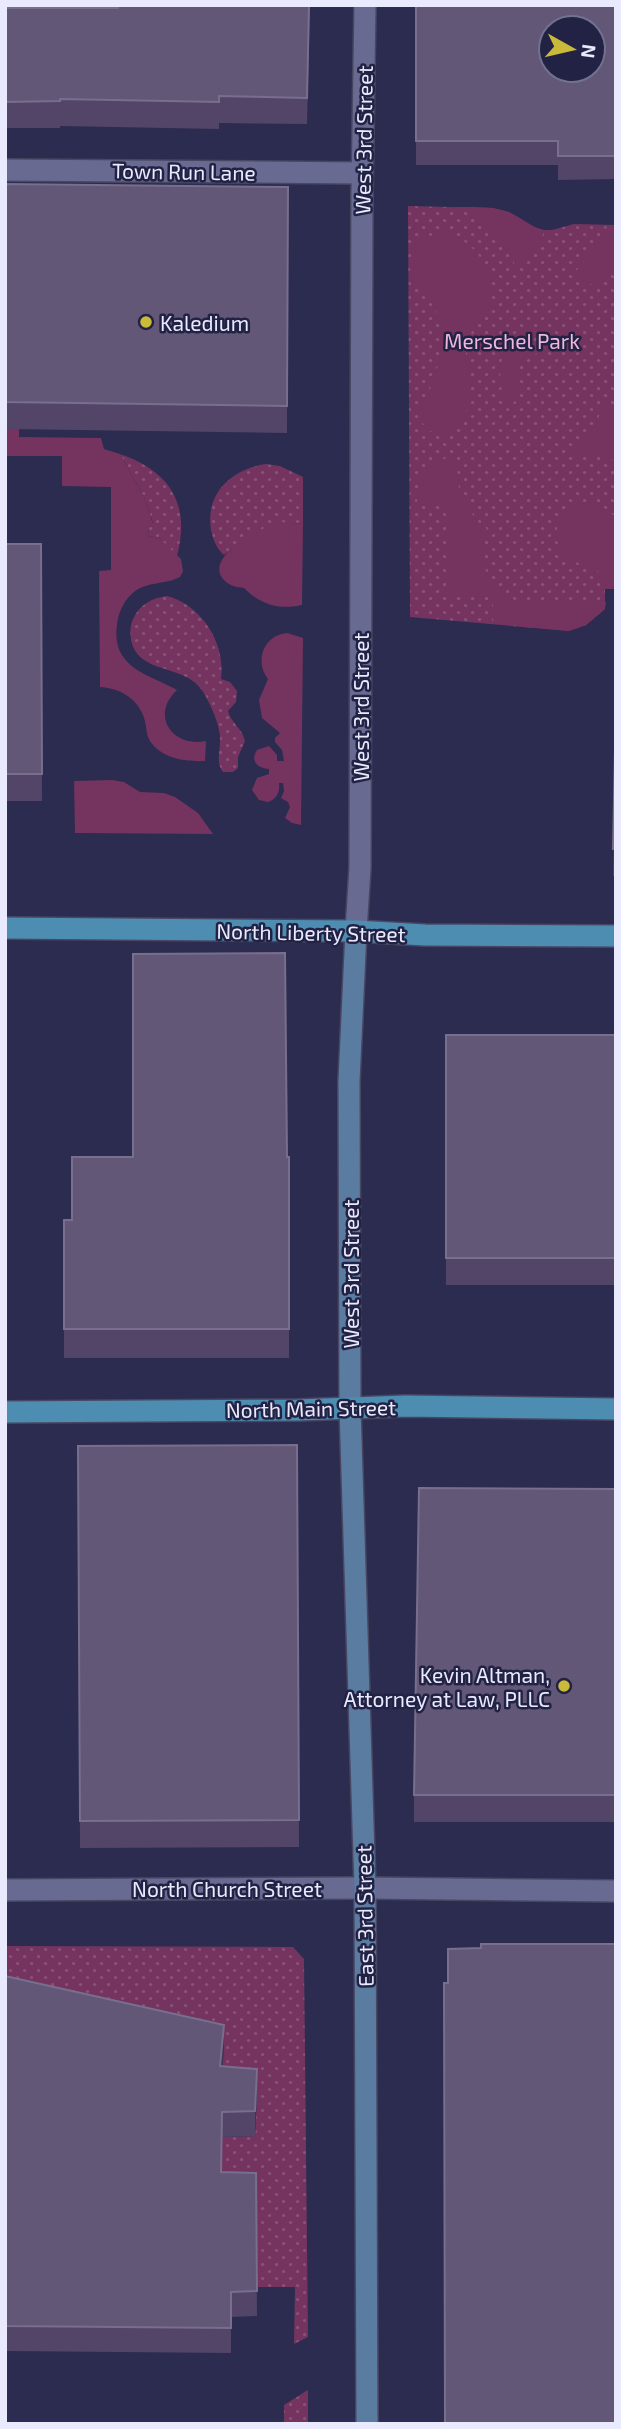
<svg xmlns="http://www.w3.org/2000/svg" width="621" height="2429" font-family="'Exo 2',sans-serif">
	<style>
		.grass { fill: url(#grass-dots) }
		.garden { fill: #74345f }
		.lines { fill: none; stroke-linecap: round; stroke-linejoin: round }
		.minor-casing { stroke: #484763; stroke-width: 24 }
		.tertiary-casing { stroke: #484763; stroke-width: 24 }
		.secondary-casing { stroke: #484763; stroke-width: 24 }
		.primary-casing { stroke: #484763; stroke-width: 24 }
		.minor { stroke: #686a92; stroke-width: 21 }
		.tertiary { stroke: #686a92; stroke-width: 21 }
		.secondary { stroke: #5a7ca1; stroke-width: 21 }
		.primary { stroke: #4c8db1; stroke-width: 21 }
		.wall { fill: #534568 }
		.shaded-wall { fill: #3c3457 }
		.building { fill: #635778; stroke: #786e8d; stroke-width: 2; fill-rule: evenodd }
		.poi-dot { fill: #caba3a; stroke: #224; stroke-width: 2.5 }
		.labels { text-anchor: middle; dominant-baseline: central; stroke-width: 5; stroke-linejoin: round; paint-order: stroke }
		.street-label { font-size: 21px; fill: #e9eafd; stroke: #224 }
		.poi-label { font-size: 21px; fill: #e9eafd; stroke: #224; text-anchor: start }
		.park-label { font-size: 21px; fill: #f0b7da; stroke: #224 }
	</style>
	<defs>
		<pattern id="grass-dots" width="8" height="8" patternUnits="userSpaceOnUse" patternTransform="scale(1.75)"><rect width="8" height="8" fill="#74345f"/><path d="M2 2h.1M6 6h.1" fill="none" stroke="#885277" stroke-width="1.8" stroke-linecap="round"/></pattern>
	</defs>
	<rect width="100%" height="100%" fill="#2b2c4f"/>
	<g class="grass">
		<polygon points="408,206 493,208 509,212 536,228 544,230 552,230 574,224 616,225 616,589 605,589 605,609 586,625 569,631 410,617"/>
		<path d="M120,454C169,471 191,503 177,556L159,538L149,536L148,528L153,523L144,497Z"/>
		<path d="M266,464L280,466L303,477V524C268,519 251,537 224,555C216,548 213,539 211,530C205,493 232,469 266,464Z"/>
		<path d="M167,596C202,605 226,644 221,679L230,682L237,691L236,702L228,711C231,723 242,728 245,741L238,757V768L233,772H223C215,762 221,748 220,736C218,721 212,708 205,695C200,687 195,681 186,677C166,666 137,668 131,640C130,632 130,626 133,619C140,604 152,598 167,596Z"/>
		<polygon points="5,1946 293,1947 304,1959 308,2337 294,2344 295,2287 258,2287 256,2198 221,2197 222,2137 255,2136 257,2094 5,2001"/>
		<polygon points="308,2390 308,2424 284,2424 284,2405"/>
	</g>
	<g class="garden">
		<path d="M456,207C473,207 492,206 508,212C521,217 530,227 544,230L542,237L517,271C507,240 488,216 456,207Z"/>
		<polygon points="616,225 616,263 604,274 597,287 578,278 576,271 604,237 607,226"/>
		<path d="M443,233C476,238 501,278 488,311C486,318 478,322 474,327C470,334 466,345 466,353C465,360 467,367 469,374C474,394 469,413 455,429L443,433L428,431L418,416C420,406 424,399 429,391C440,369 444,338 438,315C434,303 426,298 418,289C405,274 409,252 421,238Z"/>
		<path d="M519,340L545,347C537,356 526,357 522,363C510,379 527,398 506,409C500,387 497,368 506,347Z"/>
		<path d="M604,405H616V462C598,449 585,454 565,453L596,423Z"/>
		<path d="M5,429H19V437L101,438L104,449L120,454L144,497L153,524L148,528L149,536L159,538L181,559L183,571L180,577C165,585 148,581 134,592C124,600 118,613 117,625C111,668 148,674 177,690C150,715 172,748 206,741L205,761C185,762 157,758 148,737C146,730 146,722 143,715C136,697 118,688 100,687L99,571L111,570V487L62,486V456H5Z"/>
		<path d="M456,455L459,490L469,499C470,515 475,520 487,529C474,559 488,589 517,601L606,602L605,609L586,625L569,631L497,624L493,620V596L446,597V505H417C416,474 427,464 456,455Z"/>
		<path d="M588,502L599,504L616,517V589H605L598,571C588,565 575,564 567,556C544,536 562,506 588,502Z"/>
		<path d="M280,522L303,524L302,605C279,610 261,605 244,588C235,587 226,585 221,576C209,554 263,527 280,522Z"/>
		<path d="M287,633L303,638L301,825L292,823L285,818L290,807L288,802L281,798L284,791L283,783H279C280,792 277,799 268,802L259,800L252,790L257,778L269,774V769C257,768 250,761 257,750L269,746L277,755V761H284L282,750L275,742V738L280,733L262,718L259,700L268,679C254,661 264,635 287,633Z"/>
		<polygon points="112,780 124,782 140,792 164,793 175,797 198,813 213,834 75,833 74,781"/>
	</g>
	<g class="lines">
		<defs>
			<polyline id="minor" points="5,170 362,173"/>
			<g id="tertiary">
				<polyline points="356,931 360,868 362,195 365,5"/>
				<polyline points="5,1890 365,1888 616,1891"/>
			</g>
			<polyline id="secondary" points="356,931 349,1081 350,1408 365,1888 367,2424"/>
			<g id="primary">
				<polyline points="5,928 356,931 425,935 616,936"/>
				<polyline points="5,1412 298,1410 405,1406 616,1409"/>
			</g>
		</defs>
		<use href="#minor" class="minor-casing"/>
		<use href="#tertiary" class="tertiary-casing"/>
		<use href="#secondary" class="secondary-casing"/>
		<use href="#primary" class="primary-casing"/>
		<use href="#minor" class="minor"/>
		<use href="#tertiary" class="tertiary"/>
		<use href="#secondary" class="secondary"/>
		<use href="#primary" class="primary"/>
	</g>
	<g class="wall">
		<polygon points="118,5 310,5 307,124 219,123 219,129 60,126 60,128 5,128 5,8 118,8"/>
		<polygon points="416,5 616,5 616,179 558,180 558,165 416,165"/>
		<polygon points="5,184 288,187 287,433 5,429"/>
		<polygon points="5,544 41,544 42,801 5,801"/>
		<polygon points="616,750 616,876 613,876"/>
		<rect x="446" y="1035" width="170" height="250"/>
		<polygon points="133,1157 289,1157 289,1358 64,1358 64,1220 72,1220"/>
		<polygon points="297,1445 299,1847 80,1848 78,1446"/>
		<polygon points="616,1489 616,1822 414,1822 414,1795"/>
		<polygon points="5,1976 224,2050 222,2066 257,2094 255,2136 222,2137 222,2172 256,2173 257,2316 231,2317 231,2353 5,2351"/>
	</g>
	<g class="shaded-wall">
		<polygon points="224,2025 224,2050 220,2091 220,2066"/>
		<polygon points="257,2069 257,2094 255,2136 255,2111"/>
	</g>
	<g class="building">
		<polygon points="118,5 309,5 307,98 219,96 219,102 60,99 60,101 5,102 5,8 118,8"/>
		<path d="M416,5H616V156H558V141H416ZM551,28H593V70H551Z"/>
		<polygon points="5,184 288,187 287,406 5,402"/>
		<polygon points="5,544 41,544 42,774 5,774"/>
		<polygon points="615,750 616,750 616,849 613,849"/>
		<polygon points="285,953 287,1157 289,1157 289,1329 64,1329 64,1220 72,1220 72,1157 133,1157 133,954"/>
		<rect x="446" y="1035" width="170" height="223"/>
		<polygon points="297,1445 299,1820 80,1821 78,1446"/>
		<polygon points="419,1488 616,1489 616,1795 414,1795"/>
		<polygon points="481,1944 616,1944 616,2424 445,2424 444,1983 448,1983 448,1949 481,1948"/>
		<polygon points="5,1976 224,2025 220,2066 257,2069 255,2111 222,2112 221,2172 256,2173 257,2291 231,2292 231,2328 5,2326"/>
	</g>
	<g class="poi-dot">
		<circle cx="146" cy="322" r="7"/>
		<circle cx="564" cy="1686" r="7"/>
	</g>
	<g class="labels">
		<g class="street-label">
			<text transform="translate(363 140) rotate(-89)">West 3rd Street</text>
			<text transform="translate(184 171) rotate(1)">Town Run Lane</text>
			<text transform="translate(360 707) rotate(-90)">West 3rd Street</text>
			<text transform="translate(311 932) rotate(1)">North Liberty Street</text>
			<text transform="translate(350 1274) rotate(-90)">West 3rd Street</text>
			<text transform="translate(311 1408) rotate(-1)">North Main Street</text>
			<text x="227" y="1888">North Church Street</text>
			<text transform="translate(364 1916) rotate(-91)">East 3rd Street</text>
		</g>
		<g class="poi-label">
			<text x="160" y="322">Kaledium</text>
			<text x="550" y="1674" text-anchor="end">Kevin Altman,<tspan x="550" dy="24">Attorney at Law, PLLC</tspan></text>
		</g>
		<g class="park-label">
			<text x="512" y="340">Merschel Park</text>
		</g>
	</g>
	<rect width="621" height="2429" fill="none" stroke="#e9eafd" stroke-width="14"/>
	<g transform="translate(572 49) rotate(98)"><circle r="33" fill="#222244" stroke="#72728e" stroke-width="2"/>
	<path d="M0-5L12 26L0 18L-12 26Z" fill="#caba3a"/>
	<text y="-10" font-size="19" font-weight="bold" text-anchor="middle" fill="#e9eafd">N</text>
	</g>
</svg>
